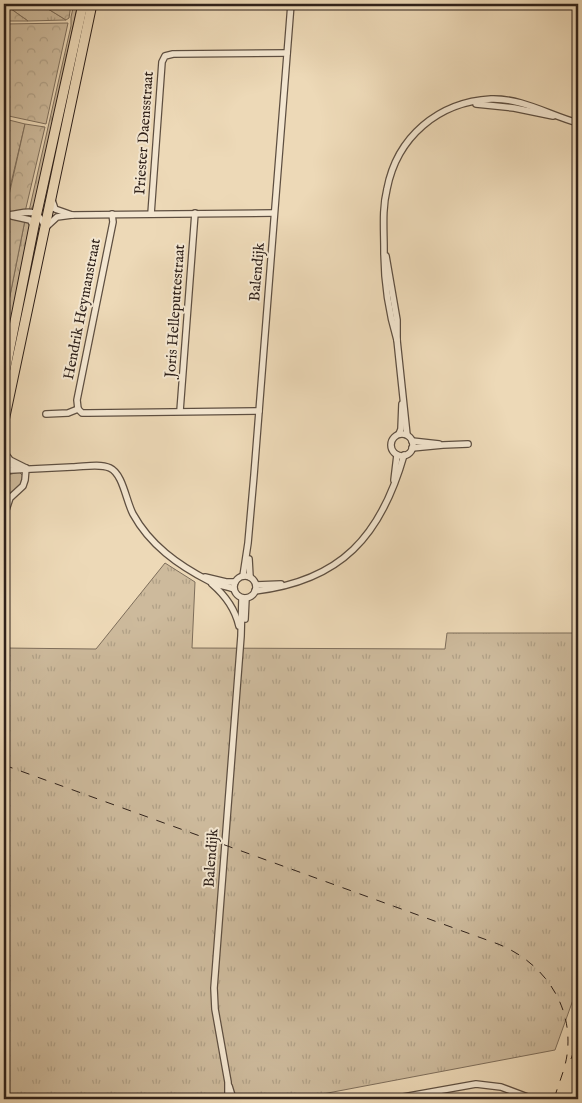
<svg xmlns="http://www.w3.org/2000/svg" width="582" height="1103" font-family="'IM FELL English',serif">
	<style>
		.grass { fill: url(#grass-tufts); stroke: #7e6e5b }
		.forest { fill: url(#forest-crowns); stroke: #7e6e5b }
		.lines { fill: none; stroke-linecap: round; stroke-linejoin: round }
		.minor-casing { stroke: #5e4f41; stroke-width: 8 }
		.highway-casing { stroke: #2f211a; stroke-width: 11 }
		.minor { stroke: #f3e6d0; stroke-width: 5.5 }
		.highway { stroke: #edd9b7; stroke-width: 9 }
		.rail { stroke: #2f211a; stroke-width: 1; stroke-dasharray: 9 9; stroke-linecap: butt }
		.labels { text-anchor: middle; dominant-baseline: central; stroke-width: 4; stroke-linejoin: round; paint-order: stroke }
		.street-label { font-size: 15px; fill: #2f211a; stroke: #f3e6d0 }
	</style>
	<defs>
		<pattern id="grass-tufts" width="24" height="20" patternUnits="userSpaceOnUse" patternTransform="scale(1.25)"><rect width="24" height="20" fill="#cdba9c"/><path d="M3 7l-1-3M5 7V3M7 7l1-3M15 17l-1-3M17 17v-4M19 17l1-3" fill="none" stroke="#b0a086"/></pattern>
		<pattern id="forest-crowns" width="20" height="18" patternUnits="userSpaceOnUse" patternTransform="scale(1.25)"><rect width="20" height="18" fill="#cdba9c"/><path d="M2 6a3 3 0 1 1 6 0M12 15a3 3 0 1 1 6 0" fill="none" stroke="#b0a086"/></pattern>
	</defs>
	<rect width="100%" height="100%" fill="#edd9b7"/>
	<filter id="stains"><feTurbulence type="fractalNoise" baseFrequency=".004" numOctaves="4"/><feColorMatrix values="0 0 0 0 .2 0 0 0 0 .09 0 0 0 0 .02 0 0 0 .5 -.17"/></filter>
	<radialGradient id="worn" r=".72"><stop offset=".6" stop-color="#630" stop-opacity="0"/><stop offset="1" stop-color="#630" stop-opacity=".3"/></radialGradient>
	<g class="grass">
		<polygon points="4,4 40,4 66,20 28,21"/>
		<polygon points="74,4 78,4 36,203 29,211 71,26 71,17"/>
		<polygon points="85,4 90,4 46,200 54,163 54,151"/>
		<polygon points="9,120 25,124 4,213 4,148"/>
		<polygon points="25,220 30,225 4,353 4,326"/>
		<polygon points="39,228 31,268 32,276 4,409 4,389"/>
		<polygon points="19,472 23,476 22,483 10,494 4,505 4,476"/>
		<polygon points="165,563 195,582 192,648 445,649 447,633 578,633 578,986 555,1050 296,1099 4,1099 4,648 96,649"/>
	</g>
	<g class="forest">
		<polygon points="4,4 28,21 4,21"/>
		<polygon points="40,4 71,4 69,18 66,20"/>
		<polygon points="68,23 46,124 4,115 4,24"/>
		<polygon points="25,124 45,127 25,212 5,213"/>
		<polygon points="4,218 25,220 4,326"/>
	</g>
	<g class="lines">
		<defs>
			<g id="minor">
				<polyline points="476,104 514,108 553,116"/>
				<polyline points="52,200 55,209 72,215"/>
				<polyline points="151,214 162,62 165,56 173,54 287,53"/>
				<path d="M4,215C23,215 37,203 45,228L57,217L72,215L274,213"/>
				<polyline points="12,216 30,220 34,226"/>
				<polyline points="386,256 397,320 397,340 407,435"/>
				<path d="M397,340C388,310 384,280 384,250C384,229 382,209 387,189C397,137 438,102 491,99C522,98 549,115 578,123"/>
				<polyline points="78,409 77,400 113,222 112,214"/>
				<polyline points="78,409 82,413 88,413 259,411"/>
				<polyline points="180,411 195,213"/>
				<polyline points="46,414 68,413 78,409"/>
				<circle cx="402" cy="445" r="11"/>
				<polyline points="399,434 401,429 402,404"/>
				<polyline points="4,435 4,436"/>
				<polyline points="412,441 439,444"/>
				<polyline points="412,448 443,445 468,444"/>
				<polyline points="4,452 10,460 26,468"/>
				<polyline points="4,463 16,466"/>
				<path d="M4,469L11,470C32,469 52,468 72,467C83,467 99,463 110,468C123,474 126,501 133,514C150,545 178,565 209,581C216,585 226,586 234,589"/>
				<polyline points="394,480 397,455"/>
				<polyline points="4,516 10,498 23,486 25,480 26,468"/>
				<polyline points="249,559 250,577"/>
				<circle cx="245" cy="587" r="11"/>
				<polyline points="243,576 248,543 254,475 291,4"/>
				<polyline points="205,577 226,582 235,582"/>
				<path d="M212,584C226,596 235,609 239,626"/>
				<polyline points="256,585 281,584"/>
				<path d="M255,591C341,581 381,536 404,455"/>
				<polyline points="245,619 246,598"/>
				<polyline points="229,1086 233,1099"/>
				<polyline points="228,1099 228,1082 215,1009 214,988 241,636 242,598"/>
				<polyline points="392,1099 476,1084 501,1087 533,1099"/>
			</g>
			<g id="highway">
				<polyline points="4,377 34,226 83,4"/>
				<polyline points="4,421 92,4"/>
			</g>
		</defs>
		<use href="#minor" class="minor-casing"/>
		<use href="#highway" class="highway-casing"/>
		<use href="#minor" class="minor"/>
		<use href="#highway" class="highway"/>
		<g class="rail">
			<path d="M4,765L498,944C543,962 574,1005 567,1055C565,1070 558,1085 554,1099"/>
			<polyline points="571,1059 578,1038"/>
		</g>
	</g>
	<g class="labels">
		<g class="street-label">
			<text transform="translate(144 133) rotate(-86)">Priester Daensstraat</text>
			<text transform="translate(257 272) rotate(-85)">Balendijk</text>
			<text transform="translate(82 309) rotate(-79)">Hendrik Heymanstraat</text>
			<text transform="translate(175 311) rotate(-86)">Joris Helleputtestraat</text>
			<text transform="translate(211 858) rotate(-86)">Balendijk</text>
		</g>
	</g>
	<rect width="582" height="1103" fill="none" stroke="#edd9b7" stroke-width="20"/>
	<rect x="5" y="5" width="572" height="1093" fill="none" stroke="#2f211a" stroke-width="2.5"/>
	<rect x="10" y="10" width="562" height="1083" fill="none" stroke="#2f211a"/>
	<rect width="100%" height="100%" filter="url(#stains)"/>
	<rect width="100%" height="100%" fill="url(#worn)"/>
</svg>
